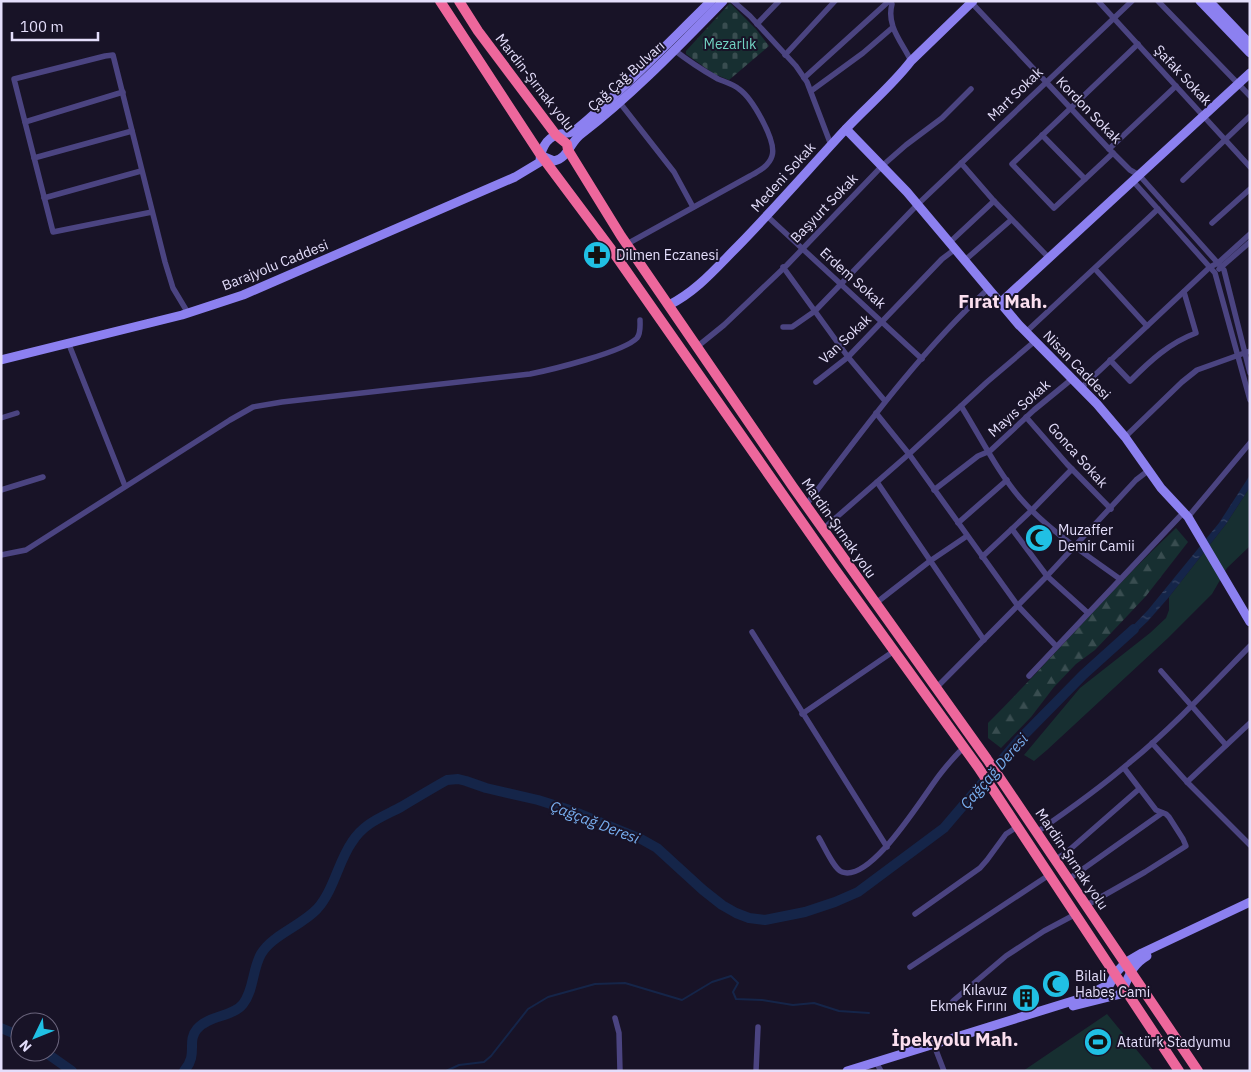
<svg xmlns="http://www.w3.org/2000/svg" width="1251" height="1072" font-family="'IBM Plex Sans',sans-serif">
	<style>
		.forest { fill: url(#forest-firs) }
		.cemetery { fill: url(#cemetery-stones) }
		.green { fill: #172f31 }
		.water { fill: url(#water-ripples) }
		.lines { fill: none; stroke-linecap: round; stroke-linejoin: round }
		.stream { stroke: #152549; stroke-width: 2 }
		.river { stroke: #152549; stroke-width: 10 }
		.street { stroke: #4b4481; stroke-width: 5.5 }
		.secondary { stroke: #8c80f0; stroke-width: 9 }
		.highway { stroke: #ed679c; stroke-width: 10 }
		.labels { text-anchor: middle; dominant-baseline: central; stroke-width: 4; stroke-linejoin: round; paint-order: stroke }
		.park-label { font-size: 14px; fill: #71d4c3; stroke: #181327 }
		.street-label { font-size: 14px; fill: #e4defb; stroke: #181327 }
		.poi-label { font-size: 14px; fill: #e4defb; stroke: #181327; text-anchor: start }
		.water-label { font-size: 15px; font-style: italic; fill: #78aeef; stroke: #181327 }
		.district-label { font-size: 19px; font-weight: bold; fill: #fbdfef; stroke: #181327 }
	</style>
	<defs>
		<pattern id="forest-firs" width="22" height="20" patternUnits="userSpaceOnUse" patternTransform="scale(1.25)"><rect width="22" height="20" fill="#172f31"/><path d="M5 1l3.5 6h-7zM16 11l3.5 6h-7z" fill="#394d50"/></pattern>
		<pattern id="cemetery-stones" width="16" height="16" patternUnits="userSpaceOnUse" patternTransform="scale(1.25)"><rect width="16" height="16" fill="#172f31"/><path d="M2 7V4a2 2 0 0 1 4 0v3zM10 15v-3a2 2 0 0 1 4 0v3z" fill="#394d50"/></pattern>
		<pattern id="water-ripples" width="26" height="14" patternUnits="userSpaceOnUse" patternTransform="scale(1.25)"><rect width="26" height="14" fill="#152549"/><path d="M2 4q2-2 4 0t4 0M15 11q2-2 4 0t4 0" fill="none" stroke="#374464"/></pattern>
	</defs>
	<rect width="100%" height="100%" fill="#181327"/>
	<path class="forest" d="M1176,528L1188,542L1146,596L1095,650L1076,664L1054,687L1031,717L1001,748L988,738V723C1052,659 1110,590 1176,528Z"/>
	<polygon class="cemetery" points="730,3 756,29 769,46 729,80 714,74 686,54 686,51"/>
	<g class="green">
		<polygon points="1250,487 1250,546 1227,568 1212,594 1168,638 1047,750 1034,761 1024,755 1080,688 1150,633 1166,618 1169,610 1169,597 1226,524"/>
		<polygon points="1107,1014 1154,1071 1023,1071"/>
	</g>
	<polygon class="water" points="1250,475 1250,487 1226,524 1169,597 1148,621 1129,639 1125,638 1125,634 1148,610 1219,523"/>
	<g class="lines">
		<polyline class="stream" points="446,1071 459,1065 484,1062 491,1056 528,1009 548,997 595,984 625,983 682,1000 712,982 731,976 738,983 733,992 736,999 762,1000 793,1005 814,1003 839,1011 869,1013"/>
		<g class="river">
			<polyline points="1,1028 20,1036"/>
			<polyline points="45,1052 72,1071"/>
			<path d="M184,1071C199,1054 186,1042 197,1029C209,1015 233,1017 243,1004C254,990 252,970 261,954C272,935 301,926 317,909C334,890 338,862 352,842C364,823 382,817 401,807C416,798 431,789 447,780L458,779L466,781L486,788L538,800L573,811L641,839L657,848L703,890L722,905L736,913L749,918L765,920L805,912L835,902L858,892L944,828L1019,740L1083,675L1134,629"/>
		</g>
		<g class="street">
			<polyline points="733,1 750,16 796,66 807,82 831,145"/>
			<path d="M890,1L892,4C886,26 902,42 911,61"/>
			<polyline points="970,1 1109,149 1130,170 1139,175 1224,270 1250,373"/>
			<polyline points="1098,1 1250,167"/>
			<polyline points="1158,1 1250,96"/>
			<polyline points="757,24 779,1"/>
			<polyline points="785,55 835,1"/>
			<polyline points="804,78 889,1"/>
			<polyline points="811,91 863,53 892,28"/>
			<polyline points="620,103 674,172 693,207"/>
			<polyline points="25,122 123,92"/>
			<polyline points="1042,135 1085,179"/>
			<polyline points="1109,149 1176,86"/>
			<polyline points="1113,153 1054,208 1012,164 1138,44"/>
			<polyline points="34,158 132,131"/>
			<polyline points="961,163 994,201 1049,258"/>
			<polyline points="1132,180 1215,273 1250,400"/>
			<polyline points="1183,180 1250,116"/>
			<polyline points="44,198 141,171"/>
			<polyline points="152,212 53,232 14,79 105,56 113,55 165,262 173,288 188,313"/>
			<polyline points="767,216 922,359"/>
			<polyline points="1212,223 1250,189"/>
			<polyline points="949,243 994,201"/>
			<path d="M627,244L750,176C759,171 769,166 772,156C777,141 752,98 739,89C733,84 725,82 718,79C702,70 687,60 673,49"/>
			<polyline points="964,261 1011,220"/>
			<polyline points="783,267 848,357 885,401"/>
			<polyline points="1095,269 1147,326"/>
			<polyline points="1219,269 1250,242"/>
			<polyline points="783,327 792,327 815,311 917,205 1132,1"/>
			<polyline points="1026,332 1158,209"/>
			<polyline points="68,342 125,486"/>
			<polyline points="698,346 724,325 787,265 882,166 906,145 942,118 971,89"/>
			<path d="M1110,360L1130,381C1150,361 1169,343 1196,333L1184,292"/>
			<polyline points="816,382 848,357 942,259 954,250"/>
			<polyline points="1081,388 1210,267 1218,263 1250,234"/>
			<path d="M961,406C980,436 998,473 1021,499C1048,530 1087,555 1120,579"/>
			<polyline points="876,413 909,454 1018,606 1056,646"/>
			<polyline points="1026,417 1067,464 1111,509"/>
			<polyline points="1,418 17,413"/>
			<polyline points="1125,437 1182,382 1197,370 1250,351"/>
			<polyline points="877,482 984,640"/>
			<polyline points="1,490 43,477"/>
			<polyline points="934,490 978,456 990,451 1034,410 1072,379"/>
			<path d="M806,505C863,430 919,353 988,289"/>
			<polyline points="1188,517 1250,443"/>
			<polyline points="958,523 1007,480"/>
			<polyline points="823,529 909,454 987,382 1035,341"/>
			<polyline points="1012,529 1047,576 1088,613"/>
			<path d="M1,555L26,550L230,420L253,407L282,402L530,374C550,370 624,352 637,338C641,333 640,325 640,320"/>
			<polyline points="982,557 1032,510 1072,469"/>
			<polyline points="876,603 930,561 967,536"/>
			<polyline points="752,632 887,847"/>
			<polyline points="1161,671 1226,745"/>
			<polyline points="1029,676 1183,513"/>
			<polyline points="937,687 1047,576 1136,480 1149,470"/>
			<polyline points="802,714 894,651"/>
			<polyline points="1152,743 1187,782 1250,845"/>
			<polyline points="1187,782 1250,723"/>
			<path d="M1037,832C1069,810 1100,788 1129,763C1172,728 1211,686 1250,646"/>
			<path d="M819,838C824,846 834,869 842,872C872,883 924,794 941,773C948,764 956,755 964,747"/>
			<polyline points="1056,859 1067,852 1139,789"/>
			<polyline points="1069,879 1162,813"/>
			<polyline points="1087,905 1145,872 1186,846 1183,839 1169,817 1166,814 1156,810 1124,768"/>
			<polyline points="915,914 980,868 987,860 1006,834 1017,827"/>
			<polyline points="910,967 1049,875"/>
			<polyline points="953,1001 1006,956 1044,931 1076,914"/>
			<polyline points="615,1018 619,1033 620,1071"/>
			<polyline points="934,1045 944,1071"/>
			<polyline points="876,1062 881,1071"/>
			<polyline points="756,1071 758,1027"/>
		</g>
		<g class="secondary">
			<polyline points="1200,1 1250,53"/>
			<polyline points="1209,1 1250,44"/>
			<polyline points="846,129 907,192 1019,325 1097,404 1125,437 1161,488 1188,517 1250,622"/>
			<path d="M542,156L554,161C567,159 570,143 580,135C632,95 677,48 723,1"/>
			<polyline points="1000,303 1250,73"/>
			<path d="M669,305C697,291 716,268 738,246C774,209 808,170 843,132C865,108 891,87 911,61L973,1"/>
			<path d="M1,360L182,315L243,295L515,177L540,162C540,151 546,138 557,135C566,132 570,135 578,128C625,88 667,44 711,1"/>
			<path d="M1073,1006L1121,994C1128,979 1131,965 1147,956"/>
			<polyline points="847,1071 1079,999 1110,984 1115,974 1125,963 1142,953 1250,902"/>
		</g>
		<g class="highway">
			<polyline points="440,1 540,154 611,249 832,565 978,767 1179,1071"/>
			<polyline points="459,1 478,31 556,135 567,144 568,150 621,236 793,487 987,759 1198,1071"/>
		</g>
	</g>
	<defs>
		<symbol id="pharmacy-disc" viewBox="-11 -11 22 22"><circle r="9.5" fill="#20c0e4" stroke="#181327"/><path d="M-2-6h4v4h4v4h-4v4h-4v-4h-4v-4h4Z" fill="#111"/></symbol>
		<symbol id="mosque-disc" viewBox="-11 -11 22 22"><circle r="9.5" fill="#20c0e4" stroke="#181327"/><path d="M3.5-4.9A6 6 0 1 0 3.5 4.9A5 5 0 1 1 3.5-4.9Z" fill="#111"/></symbol>
		<symbol id="building-disc" viewBox="-11 -11 22 22"><circle r="9.5" fill="#20c0e4" stroke="#181327"/><path d="M-4-6H4V6H1V3H-1V6H-4ZM-2.5-4.3h1.7v1.8h-1.7ZM.8-4.3h1.7v1.8H.8ZM-2.5-1h1.7V.8h-1.7ZM.8-1h1.7V.8H.8Z" fill="#111"/></symbol>
		<symbol id="stadium-disc" viewBox="-11 -11 22 22"><circle r="9.5" fill="#20c0e4" stroke="#181327"/><path d="M0-5a6.5 5 0 1 0 0 10a6.5 5 0 1 0 0-10ZM-3.5-1.8h7v3.6h-7Z" fill="#111"/></symbol>
	</defs>
	<g fill-rule="evenodd">
		<use href="#pharmacy-disc" x="581" y="239" width="32" height="32"/>
		<use href="#mosque-disc" x="1023" y="522" width="32" height="32"/>
		<use href="#mosque-disc" x="1040" y="968" width="32" height="32"/>
		<use href="#building-disc" x="1010" y="982" width="32" height="32"/>
		<use href="#stadium-disc" x="1082" y="1026" width="32" height="32"/>
	</g>
	<g class="labels">
		<g class="park-label">
			<text x="730" y="44">Mezarlık</text>
		</g>
		<g class="street-label">
			<text transform="translate(1183 75) rotate(47)">Şafak Sokak</text>
			<text transform="translate(626 76) rotate(-42)">Çağ Çağ Bulvarı</text>
			<text transform="translate(535 82) rotate(52)">Mardin-Şırnak yolu</text>
			<text transform="translate(1015 94) rotate(-44)">Mart Sokak</text>
			<text transform="translate(1089 110) rotate(46)">Kordon Sokak</text>
			<text transform="translate(783 177) rotate(-48)">Medeni Sokak</text>
			<text transform="translate(824 208) rotate(-46)">Başyurt Sokak</text>
			<text transform="translate(275 265) rotate(-22)">Barajyolu Caddesi</text>
			<text transform="translate(853 278) rotate(42)">Erdem Sokak</text>
			<text transform="translate(845 339) rotate(-43)">Van Sokak</text>
			<text transform="translate(1077 365) rotate(46)">Nisan Caddesi</text>
			<text transform="translate(1019 408) rotate(-42)">Mayıs Sokak</text>
			<text transform="translate(1078 455) rotate(48)">Gonca Sokak</text>
			<text transform="translate(839 528) rotate(55)">Mardin-Şırnak yolu</text>
			<text transform="translate(1072 859) rotate(56)">Mardin-Şırnak yolu</text>
		</g>
		<g class="poi-label">
			<text x="616" y="255">Dilmen Eczanesi</text>
			<text x="1058" y="530">Muzaffer<tspan x="1058" dy="16">Demir Camii</tspan></text>
			<text x="1075" y="976">Bilali<tspan x="1075" dy="16">Habeş Cami</tspan></text>
			<text x="1007" y="990" text-anchor="end">Kılavuz<tspan x="1007" dy="16">Ekmek Fırını</tspan></text>
			<text x="1117" y="1042">Atatürk Stadyumu</text>
		</g>
		<g class="water-label">
			<text transform="translate(994 771) rotate(-49)">Çağçağ Deresi</text>
			<text transform="translate(595 822) rotate(21)">Çağçağ Deresi</text>
		</g>
		<g class="district-label">
			<text x="1003" y="301">Fırat Mah.</text>
			<text x="955" y="1039">İpekyolu Mah.</text>
		</g>
	</g>
	<rect width="1251" height="1072" fill="none" stroke="#e4defb" stroke-width="5"/>
	<g transform="translate(35 1037) rotate(227)"><circle r="24" fill="#181327" stroke="#6a647c"/>
	<path d="M0-4L9 19L0 12L-9 19Z" fill="#20c0e4"/>
	<text y="-8" font-size="14" font-weight="bold" text-anchor="middle" fill="#e4defb">N</text>
	</g>
	<path d="M12 32v8h86v-8" fill="none" stroke="#e4defb" stroke-width="2.5"/>
	<text x="20" y="32" font-size="15" fill="#e4defb" stroke="#181327" stroke-width="4" paint-order="stroke">100 m</text>
</svg>
